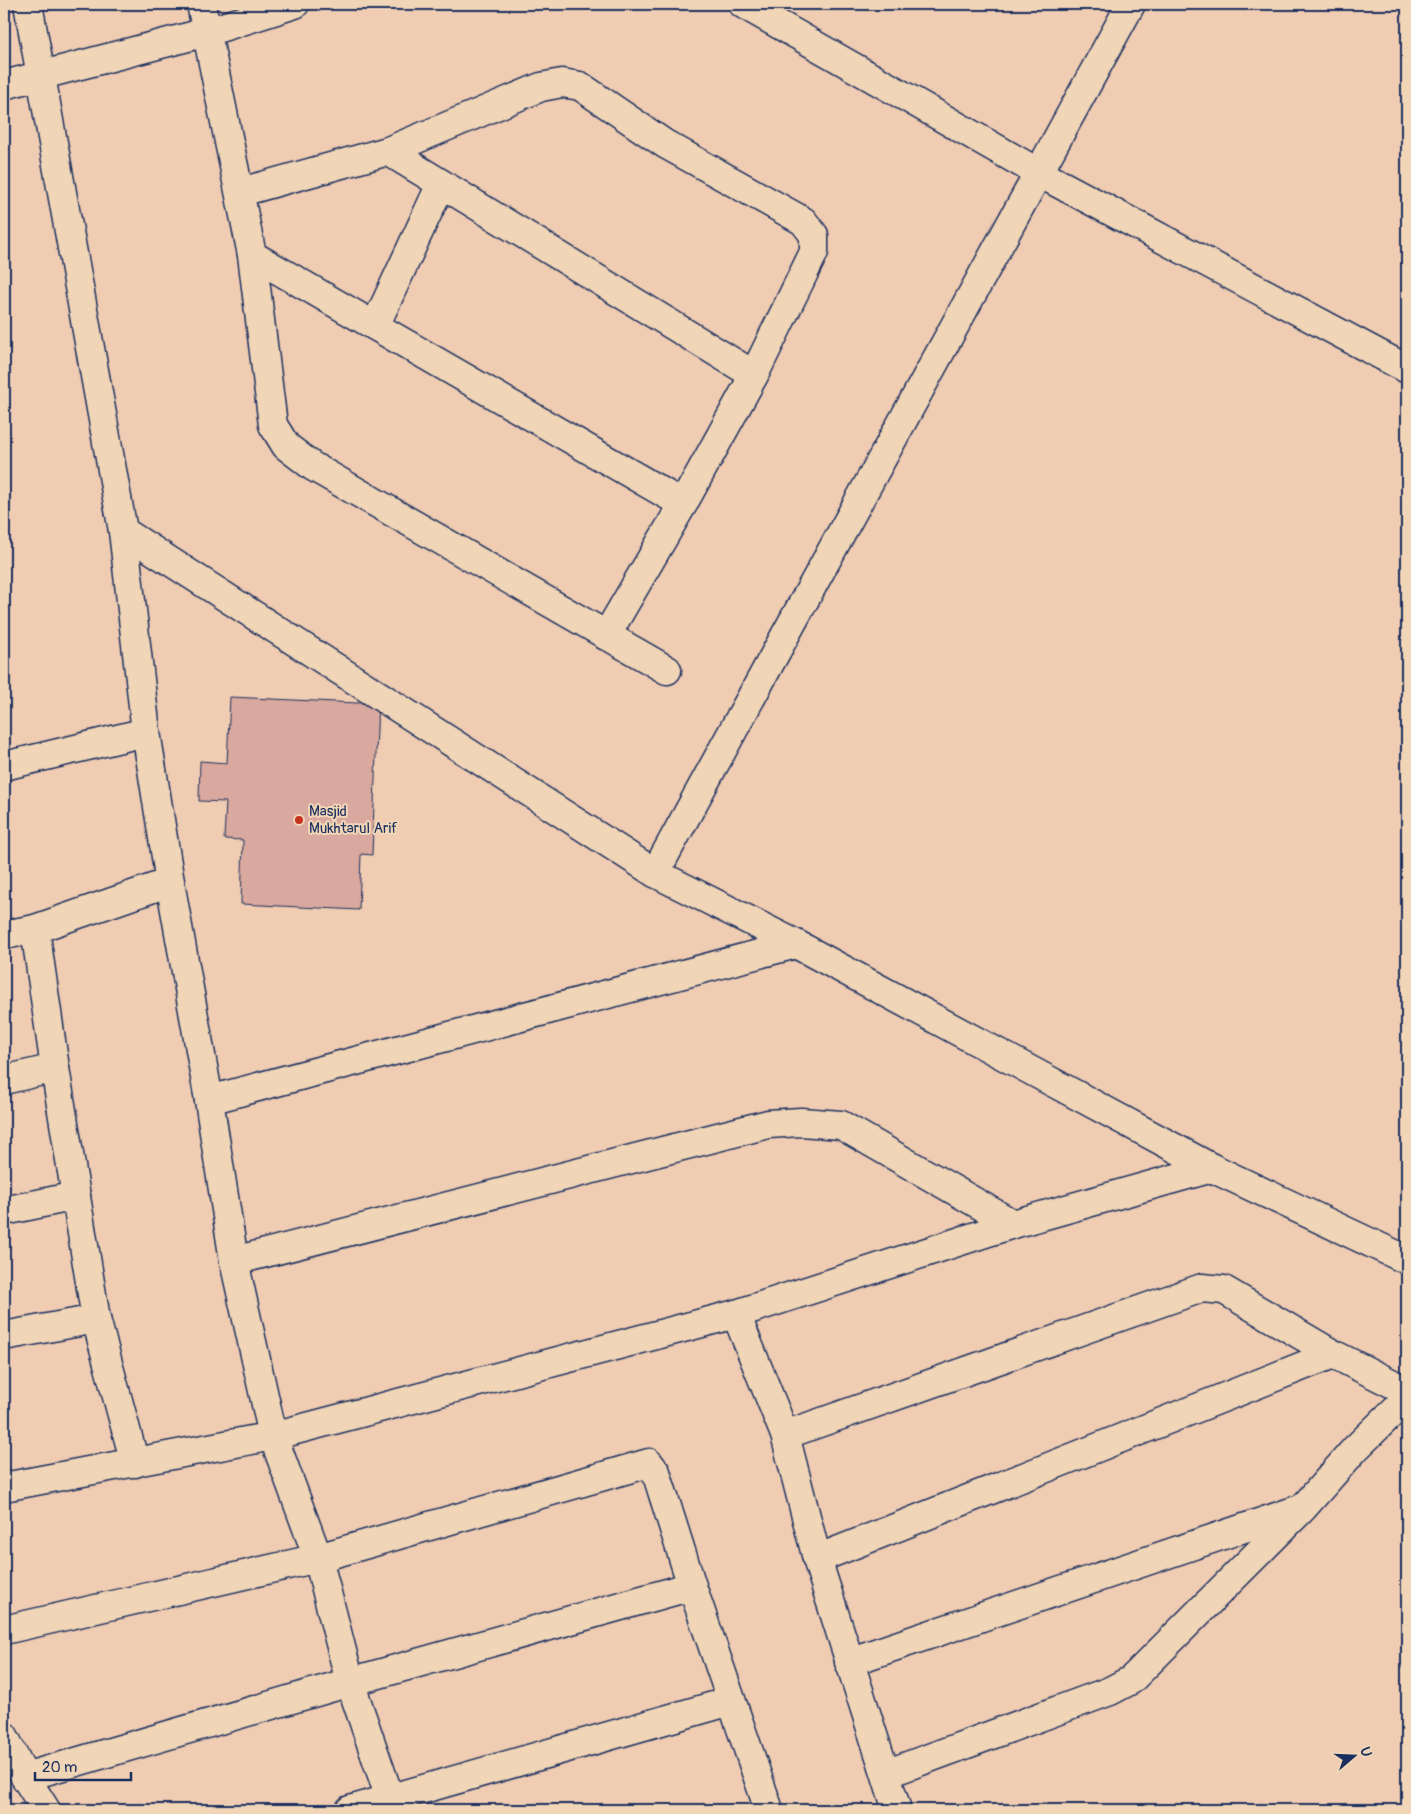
<svg xmlns="http://www.w3.org/2000/svg" width="1411" height="1814" font-family="Pangolin,sans-serif">
	<style>
		.building { fill: #d9a89e; stroke: #1b2f5e }
		.lines { fill: none; stroke-linecap: round; stroke-linejoin: round }
		.minor-casing { stroke: #1b2f5e; stroke-width: 31 }
		.minor { stroke: #f0d5b7; stroke-width: 28 }
		.poi-dot { fill: #c8321e; stroke: #f0d5b7; stroke-width: 2 }
		.labels { text-anchor: middle; dominant-baseline: central; stroke-width: 4; stroke-linejoin: round; paint-order: stroke }
		.poi-label { font-size: 15px; fill: #1b2f5e; stroke: #f0d5b7; text-anchor: start }
	</style>
	<rect width="100%" height="100%" fill="#efccb2"/>
	<filter id="ink" filterUnits="userSpaceOnUse"><feTurbulence type="fractalNoise" baseFrequency=".02" numOctaves="2"/><feDisplacementMap in="SourceGraphic" scale="10" xChannelSelector="R" yChannelSelector="G"/><feConvolveMatrix kernelMatrix="1 2 1 2 8 2 1 2 1" color-interpolation-filters="sRGB"/></filter>
	<g filter="url(#ink)">
		<polygon class="building" points="230,697 378,704 372,855 361,854 359,910 241,904 243,840 224,839 226,802 199,801 200,761 227,763"/>
		<g class="lines">
			<defs>
				<g id="minor">
					<polyline points="28,4 123,531 146,732 170,882 209,1100 234,1261 273,1436 318,1558 350,1682 394,1810"/>
					<polyline points="201,4 252,255 273,425 286,446 312,466 667,670"/>
					<polyline points="743,4 1039,173 1407,369"/>
					<polyline points="4,85 207,32 295,4"/>
					<polyline points="388,151 754,375"/>
					<polyline points="241,192 388,151 541,87 562,83 580,86 665,144 803,221 814,235 814,252 754,375 683,504 606,636"/>
					<polyline points="252,255 683,504"/>
					<polyline points="375,326 441,184"/>
					<polyline points="123,531 655,873 796,944 1212,1168 1407,1260"/>
					<polyline points="4,766 146,732"/>
					<polyline points="655,873 1131,4"/>
					<polyline points="35,929 55,1068 96,1319 135,1463"/>
					<polyline points="4,935 35,929 170,882"/>
					<polyline points="4,1080 55,1068"/>
					<polyline points="209,1100 796,944"/>
					<polyline points="4,1211 76,1196"/>
					<polyline points="234,1261 768,1124 801,1122 841,1125 1013,1224"/>
					<polyline points="736,1314 785,1435 817,1559 897,1810"/>
					<polyline points="4,1336 96,1319"/>
					<polyline points="785,1435 1202,1288 1224,1290 1333,1354 1407,1391"/>
					<polyline points="4,1487 273,1436 736,1314 1013,1224 1212,1168"/>
					<polyline points="817,1559 1333,1354"/>
					<polyline points="4,1630 318,1558 649,1463 656,1472 692,1586 769,1810"/>
					<polyline points="849,1662 1297,1510"/>
					<polyline points="4,1736 25,1777 46,1810"/>
					<polyline points="886,1774 1110,1691 1131,1680 1303,1508 1355,1449 1407,1398"/>
					<polyline points="25,1777 350,1682 692,1586"/>
					<polyline points="350,1810 731,1701"/>
				</g>
			</defs>
			<use href="#minor" class="minor-casing"/>
			<use href="#minor" class="minor"/>
		</g>
	</g>
	<circle class="poi-dot" cx="299" cy="820" r="5"/>
	<g class="labels">
		<g class="poi-label">
			<text x="309" y="811">Masjid<tspan x="309" dy="17">Mukhtarul Arif</tspan></text>
		</g>
	</g>
	<rect width="1411" height="1814" fill="none" stroke="#f0d5b7" stroke-width="20"/>
	<rect x="10" y="10" width="1391" height="1794" fill="none" stroke="#1b2f5e" stroke-width="2" filter="url(#ink)"/>
	<g transform="translate(1354 1756) rotate(71)" stroke="#f0d5b7" stroke-width="4" paint-order="stroke">
	<path d="M0-4L9 19L0 12L-9 19Z" fill="#1b2f5e"/>
	<text y="-8" font-size="14" font-weight="bold" text-anchor="middle" fill="#1b2f5e">U</text>
	</g>
	<path d="M35 1772v8h96v-8" fill="none" stroke="#1b2f5e" stroke-width="2.5"/>
	<text x="42" y="1772" font-size="15" fill="#1b2f5e" stroke="#f0d5b7" stroke-width="4" paint-order="stroke">20 m</text>
</svg>
